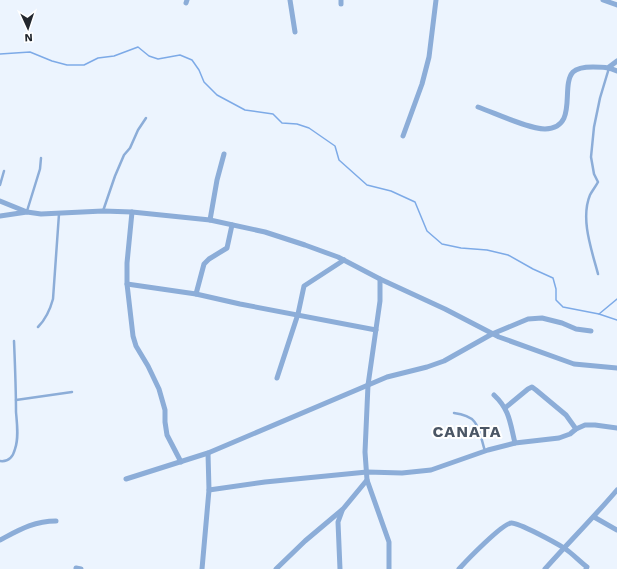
<svg xmlns="http://www.w3.org/2000/svg" width="617" height="569" font-family="'Work Sans',sans-serif">
	<style>
		.lines { fill: none; stroke-linecap: round; stroke-linejoin: round }
		.stream { stroke: #7daae7; stroke-width: 1.5 }
		.lane { stroke: #8cadd8; stroke-width: 2.5 }
		.street { stroke: #8cadd8; stroke-width: 5 }
		.labels { text-anchor: middle; dominant-baseline: central; stroke-width: 4; stroke-linejoin: round; paint-order: stroke }
		.district-label { font-size: 16px; font-weight: bold; letter-spacing: 1px; fill: #4b5665; stroke: #fff }
	</style>
	<rect width="100%" height="100%" fill="#ecf4fe"/>
	<g class="lines">
		<g class="stream">
			<polyline points="0,54 30,52 52,61 67,65 84,65 98,58 114,56 138,47 149,56 158,59 180,55 192,60 199,70 204,82 217,95 245,110 273,114 282,123 297,124 309,128 335,146 339,160 367,185 391,191 415,202 427,231 442,244 461,248 487,250 508,255 533,269 553,278 556,289 556,300 563,307 599,314 617,320"/>
			<polyline points="599,314 617,299"/>
		</g>
		<g class="lane">
			<polyline points="0,185 4,171"/>
			<polyline points="27,211 40,169 41,158"/>
			<polyline points="103,211 115,176 124,155 130,148 138,130 146,118"/>
			<path d="M598,274C592,251 580,219 590,195C592,191 596,186 598,182L594,174L591,157L594,127L600,98L609,68"/>
			<path d="M38,327C46,319 50,310 53,299L59,214"/>
			<polyline points="16,400 72,392"/>
			<path d="M454,413C480,416 478,429 485,451"/>
			<path d="M0,461C8,462 13,457 15,449C19,438 17,424 16,412C16,388 15,365 14,341"/>
		</g>
		<g class="street">
			<polyline points="290,0 295,32"/>
			<polyline points="603,0 617,5"/>
			<polyline points="186,3 187,0"/>
			<polyline points="341,4 341,0"/>
			<polyline points="609,67 617,61"/>
			<path d="M478,107C495,113 529,129 545,129C579,128 560,86 573,72C578,67 587,67 593,67C602,67 609,67 617,71"/>
			<polyline points="403,136 422,84 429,57 436,0"/>
			<polyline points="0,201 27,212 41,214 103,211 132,212 210,220 265,232 305,245 338,257 380,279 380,301 368,385 365,452 367,480 389,542 389,569"/>
			<polyline points="132,212 127,263 127,284 133,336 136,346 148,366 159,389 165,410 165,422 167,435 181,462"/>
			<polyline points="0,216 27,212"/>
			<polyline points="210,220 217,180 224,154"/>
			<polyline points="380,279 445,309 499,337 574,364 617,368"/>
			<polyline points="127,284 196,294 240,304 376,330"/>
			<polyline points="196,294 204,264 209,259 227,248 232,225"/>
			<polyline points="277,378 298,314 304,286 344,260"/>
			<path d="M494,395C510,410 510,423 515,443"/>
			<polyline points="505,408 528,389 532,387 536,390 566,415 576,429"/>
			<polyline points="126,479 208,453 387,377 427,367 444,361 492,334 528,319 542,318 562,323 576,329 591,331"/>
			<polyline points="209,490 265,482 367,472 402,473 431,470 488,450 515,443 559,438 570,434 576,429 585,425 595,425 617,428"/>
			<polyline points="594,517 617,530"/>
			<path d="M0,540C19,530 34,521 56,521"/>
			<polyline points="76,568 81,569"/>
			<polyline points="202,569 209,490 208,453"/>
			<polyline points="276,569 305,541 343,509 367,480"/>
			<polyline points="340,569 338,522 342,511"/>
			<path d="M459,569C467,560 502,524 511,523C518,522 556,543 564,548C572,553 579,561 587,567L586,569"/>
			<path d="M545,569C569,542 594,517 617,490"/>
		</g>
	</g>
	<g class="labels">
		<g class="district-label">
			<text x="467" y="431">CANATA</text>
		</g>
	</g>
	<g transform="translate(28 28) rotate(177)" stroke="#ffffff" stroke-width="3" paint-order="stroke">
	<path d="M0-3L7 15L0 10L-7 15Z" fill="#22272e"/>
	<text y="-6" font-size="11" font-weight="bold" text-anchor="middle" fill="#22272e">N</text>
	</g>
</svg>
